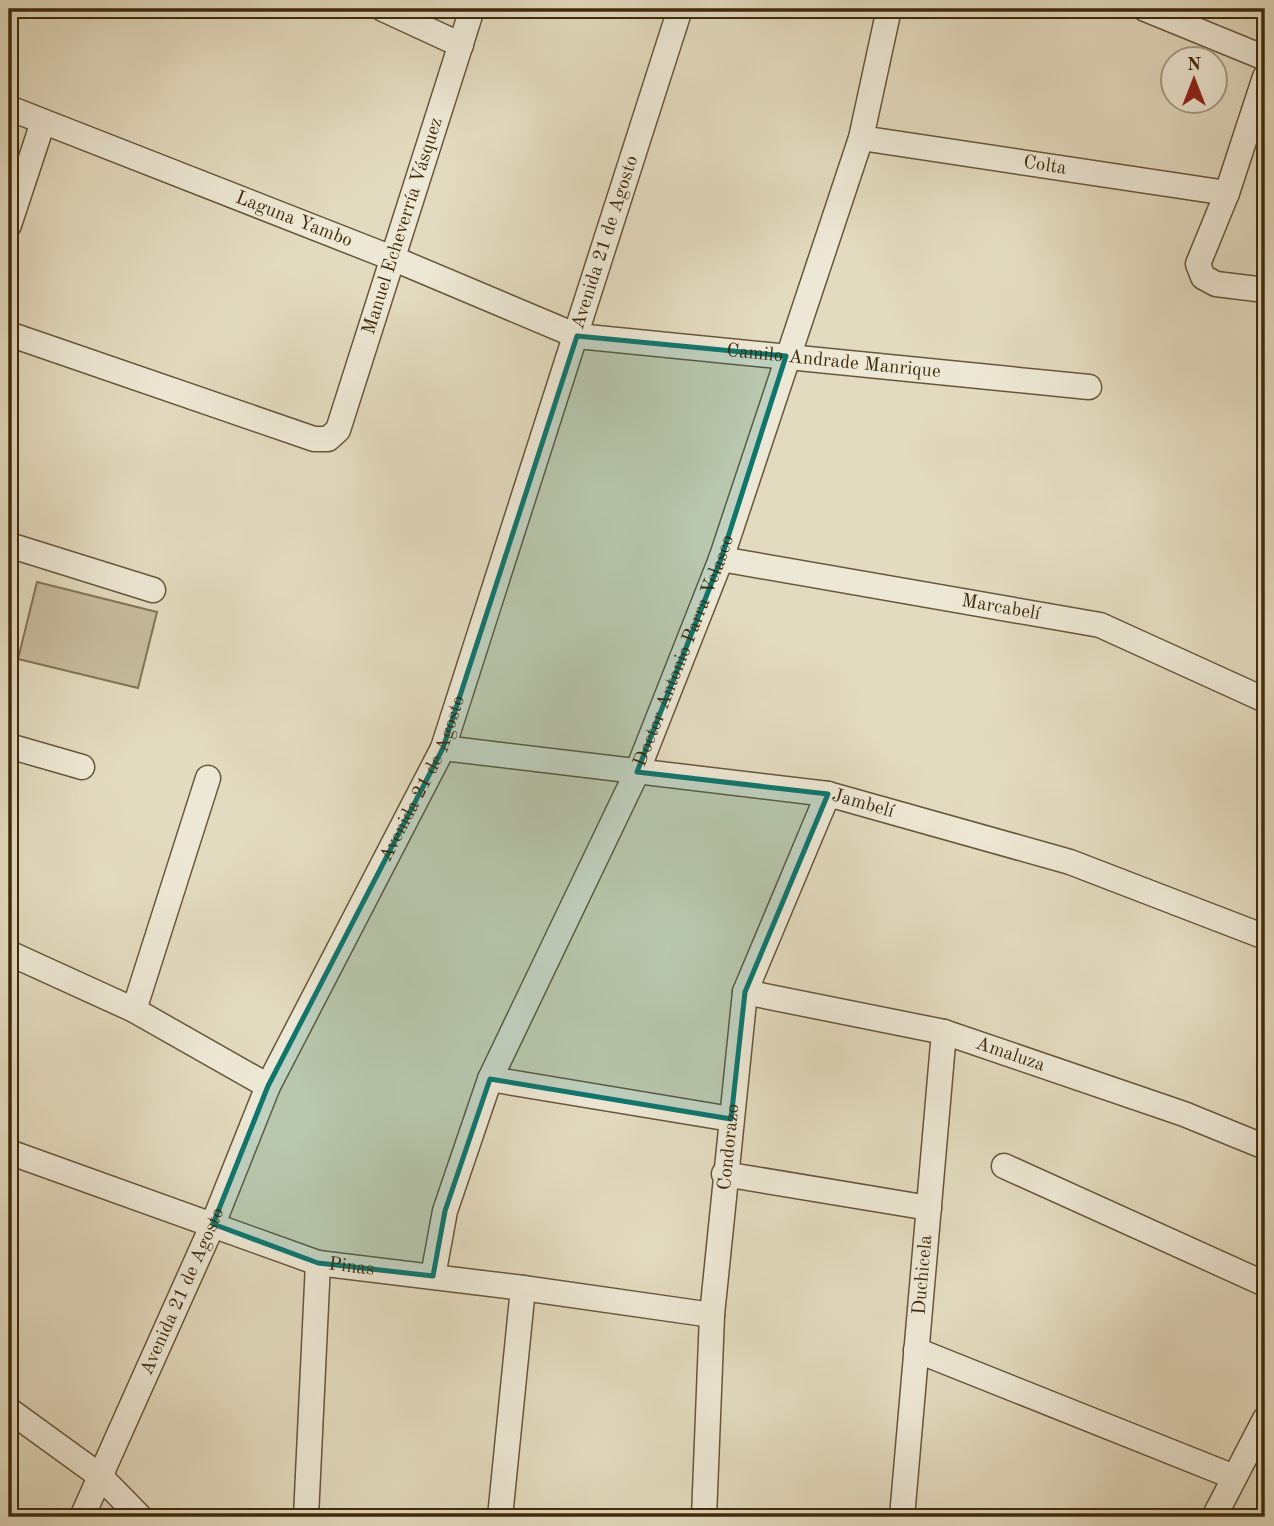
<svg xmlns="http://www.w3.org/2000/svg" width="1274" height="1526" font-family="'Old Standard TT',serif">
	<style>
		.green { fill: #c7bda0; stroke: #837456; stroke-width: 2 }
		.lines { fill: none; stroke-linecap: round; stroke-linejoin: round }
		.street-casing { stroke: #685638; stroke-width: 27 }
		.street { stroke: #ede8d5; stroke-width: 24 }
		.marked { fill: #0f766e; fill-opacity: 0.2; stroke: #0f766e; stroke-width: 5; stroke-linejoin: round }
		.labels { text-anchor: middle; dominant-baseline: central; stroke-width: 7; stroke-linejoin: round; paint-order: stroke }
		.street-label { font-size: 19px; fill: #3f2a0b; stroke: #ede8d5 }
	</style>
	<rect width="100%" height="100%" fill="#e3dbbf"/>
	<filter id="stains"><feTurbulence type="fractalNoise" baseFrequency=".00286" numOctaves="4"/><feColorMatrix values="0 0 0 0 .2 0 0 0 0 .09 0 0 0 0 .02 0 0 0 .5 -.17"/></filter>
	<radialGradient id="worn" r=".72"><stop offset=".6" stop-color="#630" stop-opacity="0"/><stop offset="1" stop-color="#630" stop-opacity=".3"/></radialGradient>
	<polygon class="green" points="37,582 157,612 138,688 18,659"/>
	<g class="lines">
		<defs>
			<g id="street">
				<polyline points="383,9 461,45"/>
				<polyline points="1145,9 1265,58"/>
				<polyline points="1265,77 1227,193 1198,264 1203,277 1216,284 1265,290"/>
				<path id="s1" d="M9,108L392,258L577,336L1089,387"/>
				<path id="s2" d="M861,138L1227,193"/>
				<polyline points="9,225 43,122"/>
				<path id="s3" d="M9,334L314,439H328L338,430L472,9"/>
				<polyline points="9,545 153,590"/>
				<path id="s4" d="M721,559L1100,625L1265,700"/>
				<polyline points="9,746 82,767"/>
				<path id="s5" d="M443,748L828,794L1070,862L1265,937"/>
				<polyline points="9,953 134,1010 268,1086"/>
				<path id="s6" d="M745,992L944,1032L1184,1114L1265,1147"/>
				<polyline points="134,1010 208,778"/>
				<polyline points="490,1079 731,1119"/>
				<path id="s7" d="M9,1152L318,1263L523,1288L712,1315"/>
				<polyline points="1004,1166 1265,1284"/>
				<polyline points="724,1174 929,1208"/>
				<path id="s8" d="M433,1276L445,1211L490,1079L637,772L721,559L861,138L889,9"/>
				<polyline points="916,1350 1234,1477"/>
				<polyline points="9,1410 100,1476 140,1517"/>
				<path id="s9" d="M82,1517L213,1224L268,1086L443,748L680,9"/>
				<polyline points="306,1517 318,1263"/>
				<polyline points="500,1517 523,1288"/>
				<path id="s10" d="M704,1517L712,1315L745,992L828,794"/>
				<path id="s11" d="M902,1517L944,1032"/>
				<polyline points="1214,1517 1265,1419"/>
			</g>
		</defs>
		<use href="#street" class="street-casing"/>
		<use href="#street" class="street"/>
	</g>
	<path class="marked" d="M577,336L786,356L721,559L637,772L828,794L745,992L731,1119L490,1079L445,1211L433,1276L318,1263L213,1224L268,1086L443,748Z"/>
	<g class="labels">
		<g class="street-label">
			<text stroke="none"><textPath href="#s2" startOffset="186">Colta</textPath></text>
			<text stroke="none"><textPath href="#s1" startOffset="306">Laguna Yambo</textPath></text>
			<text stroke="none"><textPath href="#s3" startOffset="564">Manuel Echeverría Vásquez</textPath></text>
			<text stroke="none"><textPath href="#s9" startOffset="1381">Avenida 21 de Agosto</textPath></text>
			<text stroke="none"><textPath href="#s1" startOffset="870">Camilo Andrade Manrique</textPath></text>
			<text stroke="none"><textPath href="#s4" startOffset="284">Marcabelí</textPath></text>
			<text stroke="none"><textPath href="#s8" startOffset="676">Doctor Antonio Parra Velasco</textPath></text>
			<text stroke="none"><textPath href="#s9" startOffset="814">Avenida 21 de Agosto</textPath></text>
			<text stroke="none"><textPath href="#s5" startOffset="424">Jambelí</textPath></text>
			<text stroke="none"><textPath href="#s6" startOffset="273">Amaluza</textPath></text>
			<text stroke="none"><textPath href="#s10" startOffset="371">Condorazo</textPath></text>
			<text stroke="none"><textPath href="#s7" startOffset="362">Pinas</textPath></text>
			<text stroke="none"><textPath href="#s11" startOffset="243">Duchicela</textPath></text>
			<text stroke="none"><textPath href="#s9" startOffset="247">Avenida 21 de Agosto</textPath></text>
		</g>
	</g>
	<rect width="1274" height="1526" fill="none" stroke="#e3dbbf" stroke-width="35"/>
	<rect x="10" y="10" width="1253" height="1505" fill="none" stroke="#3f2a0b" stroke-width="3.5"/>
	<rect x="18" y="18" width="1239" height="1491" fill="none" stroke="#3f2a0b" stroke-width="2"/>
	<g transform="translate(1194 80)"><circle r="33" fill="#ede8d5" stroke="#a79c84" stroke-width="2"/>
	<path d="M0-5L12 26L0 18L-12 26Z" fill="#8f2418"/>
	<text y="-10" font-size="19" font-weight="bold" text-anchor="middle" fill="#3f2a0b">N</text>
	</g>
	<rect width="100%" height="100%" filter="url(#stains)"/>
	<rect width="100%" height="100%" fill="url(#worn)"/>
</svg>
